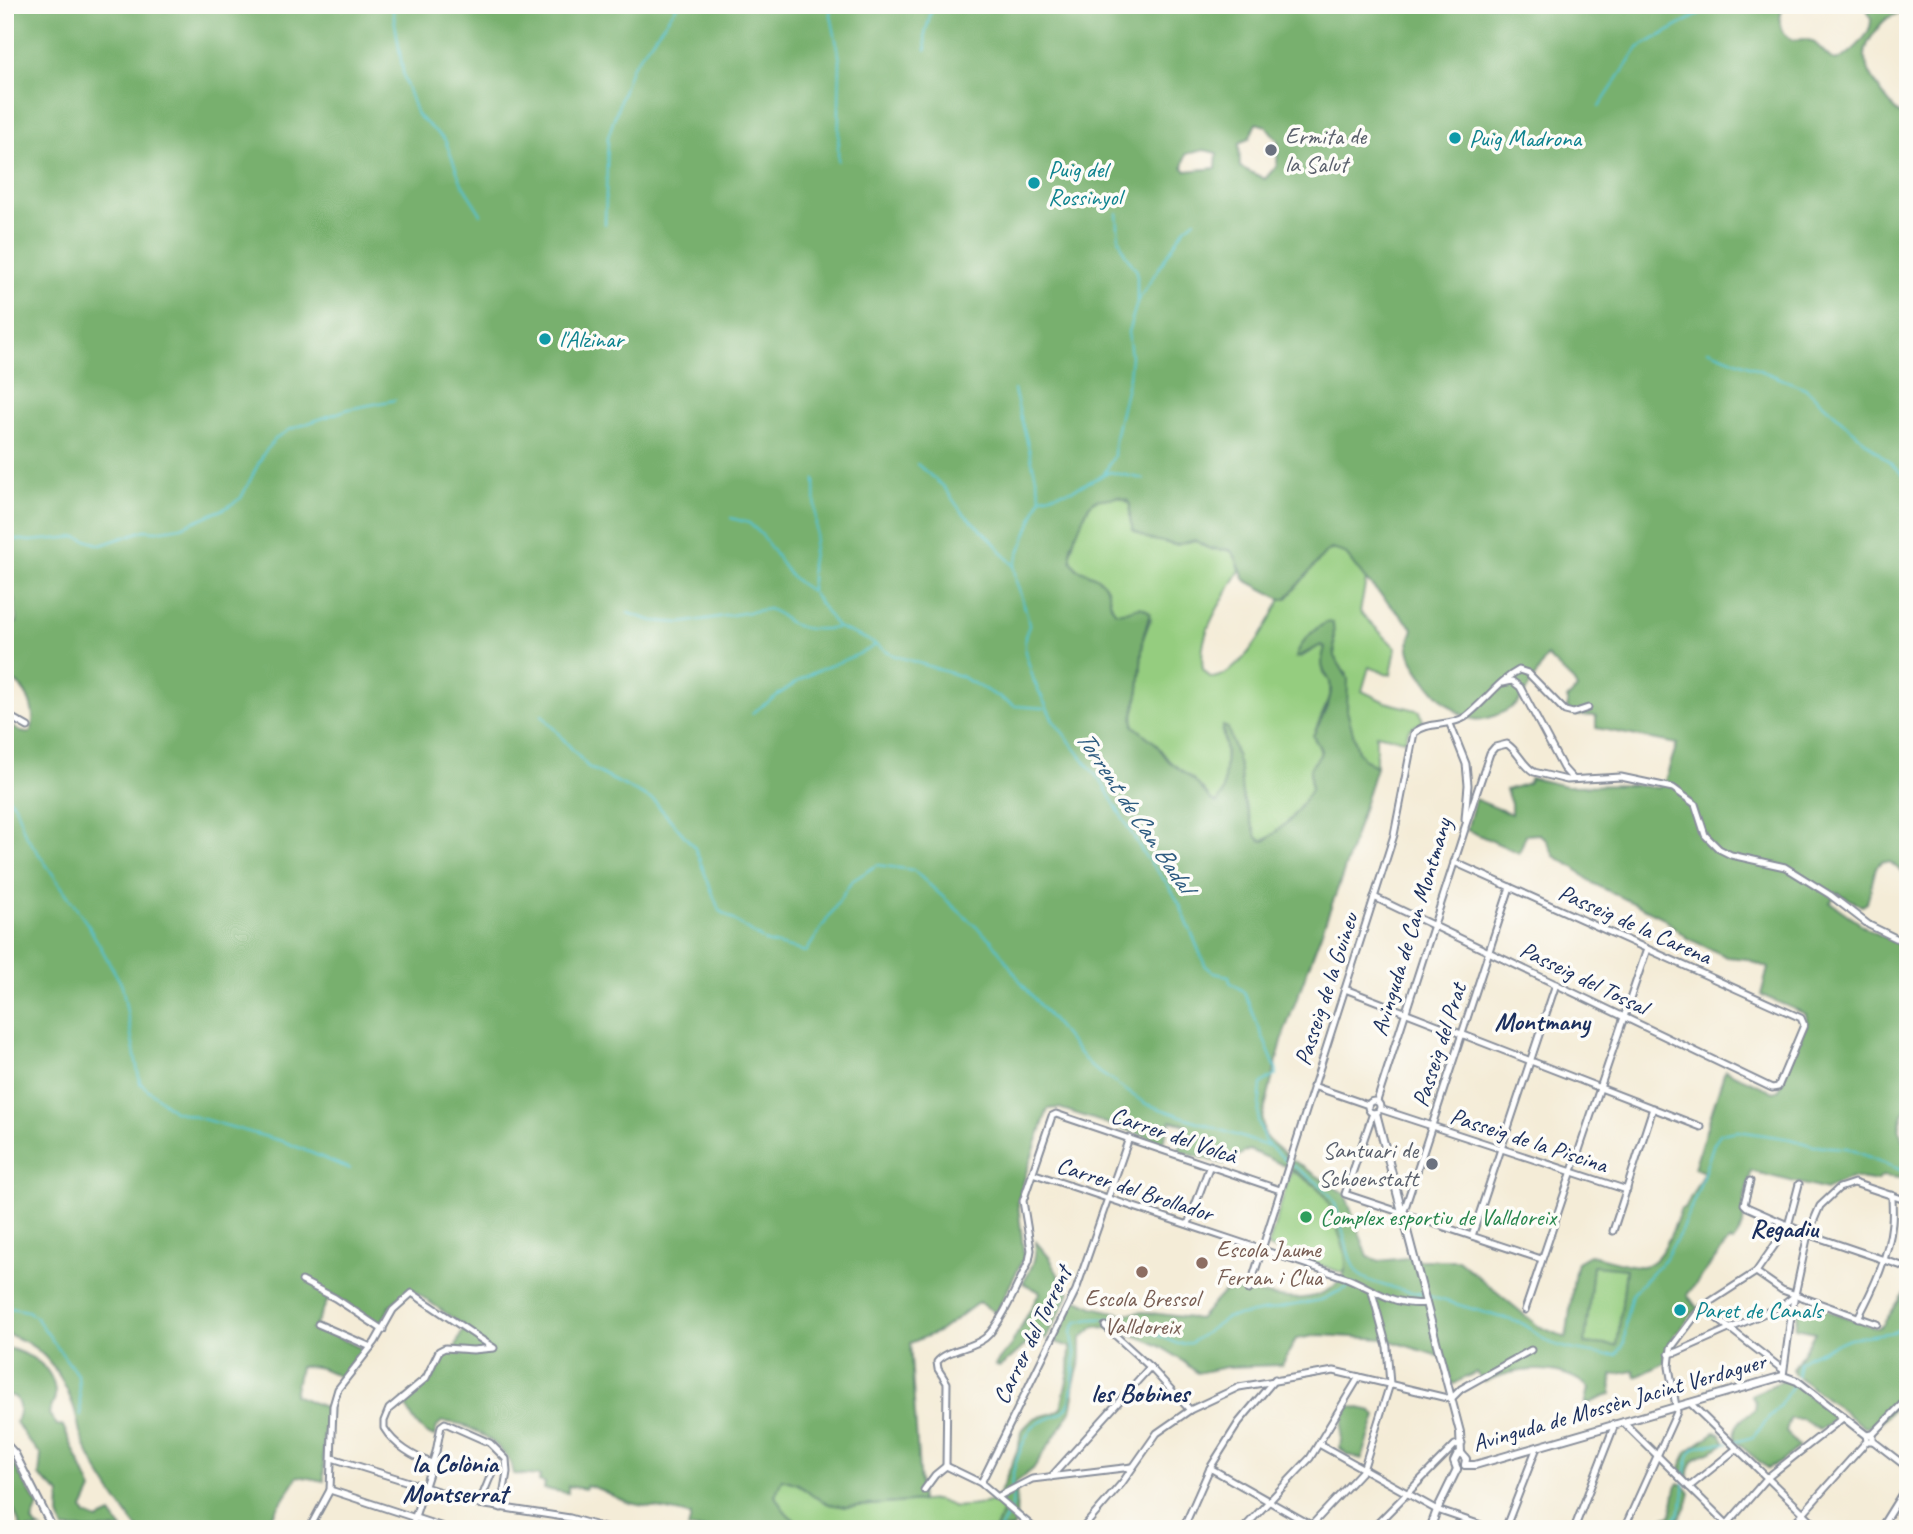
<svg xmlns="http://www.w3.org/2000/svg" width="1913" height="1534" font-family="Caveat,sans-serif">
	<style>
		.green { fill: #95cd7f; stroke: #587e6e; stroke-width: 2 }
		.forest { fill: #78b06e; stroke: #4a7066; stroke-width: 2; fill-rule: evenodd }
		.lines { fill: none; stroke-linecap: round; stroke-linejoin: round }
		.stream { stroke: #57c3d1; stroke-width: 2 }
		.minor-casing { stroke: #888e9a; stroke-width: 9 }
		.tertiary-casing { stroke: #888e9a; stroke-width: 10 }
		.minor { stroke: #fff; stroke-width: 5 }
		.tertiary { stroke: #fff; stroke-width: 6 }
		.culture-dot { fill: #0f9aa8; stroke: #fdfcf7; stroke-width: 2.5 }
		.worship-dot { fill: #6b7280; stroke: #fdfcf7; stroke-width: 2.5 }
		.leisure-dot { fill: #2e9e5b; stroke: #fdfcf7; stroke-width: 2.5 }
		.education-dot { fill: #8d6e63; stroke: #fdfcf7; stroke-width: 2.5 }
		.labels { text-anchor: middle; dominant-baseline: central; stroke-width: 7; stroke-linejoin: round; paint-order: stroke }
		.worship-label { font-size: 24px; fill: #5b616d; stroke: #fdfcf7; text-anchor: start }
		.culture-label { font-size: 24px; fill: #0d838f; stroke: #fdfcf7; text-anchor: start }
		.street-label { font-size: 24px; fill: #1b2f5e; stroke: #fdfcf7 }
		.leisure-label { font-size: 24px; fill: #27864d; stroke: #fdfcf7; text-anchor: start }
		.education-label { font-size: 24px; fill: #785e54; stroke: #fdfcf7; text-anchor: start }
		.water-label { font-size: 26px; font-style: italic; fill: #2d5b80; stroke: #fdfcf7 }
		.neighbourhood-label { font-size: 26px; font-weight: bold; fill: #1b2f5e; stroke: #fdfcf7 }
	</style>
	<rect width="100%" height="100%" fill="#fdfcf7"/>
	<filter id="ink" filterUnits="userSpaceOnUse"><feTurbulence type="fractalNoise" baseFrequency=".0143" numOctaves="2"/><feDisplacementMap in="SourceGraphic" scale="14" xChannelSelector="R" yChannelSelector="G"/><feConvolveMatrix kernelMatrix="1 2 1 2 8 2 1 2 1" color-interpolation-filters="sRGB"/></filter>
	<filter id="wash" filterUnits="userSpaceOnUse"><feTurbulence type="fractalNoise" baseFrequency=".00686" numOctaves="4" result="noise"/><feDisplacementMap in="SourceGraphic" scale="28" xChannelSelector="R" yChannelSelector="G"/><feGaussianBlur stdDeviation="1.57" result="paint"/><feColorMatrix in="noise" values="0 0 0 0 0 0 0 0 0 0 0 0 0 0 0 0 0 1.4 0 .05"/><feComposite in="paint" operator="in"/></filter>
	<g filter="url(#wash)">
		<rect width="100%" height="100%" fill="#f4ecd7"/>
		<g class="green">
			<path d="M1111,497L1122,498L1130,504V519L1133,530L1172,545L1195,540C1199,542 1202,545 1205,547C1225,556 1231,538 1240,570C1223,601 1197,632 1203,669L1211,678C1241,676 1269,623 1281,599H1286L1327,551L1337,549L1345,553L1366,580L1360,612L1396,648L1391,675L1369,667L1362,691L1385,702L1420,711L1423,722L1409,729L1405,740L1376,734V767L1360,756L1358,751L1347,711V674L1337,662L1334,652L1333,623L1316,631L1303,642L1301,657L1321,645L1325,648C1321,658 1320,673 1330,681V696L1313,736C1315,741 1320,746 1320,751C1322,759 1311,762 1310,770C1309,777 1313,785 1310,792C1305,806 1275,841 1260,840L1256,836C1252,822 1245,808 1242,793C1237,770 1241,747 1222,731C1226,747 1229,790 1217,803L1212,801L1195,781L1169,761L1155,743L1134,726L1133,715L1139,690L1143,639L1151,618L1116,613C1109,606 1111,600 1108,592C1104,578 1089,573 1077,569L1070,557L1076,531L1091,503L1100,498Z"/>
			<path d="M1291,1170C1300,1176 1311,1182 1319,1189C1329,1198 1349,1248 1347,1262C1347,1266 1345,1269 1343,1273L1268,1247Z"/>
			<polygon points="1593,1265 1626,1269 1617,1347 1585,1343"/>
			<path d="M782,1479L798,1484L813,1496L829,1504L846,1507L937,1500L955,1507L977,1505L997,1500L1003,1511L996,1529H814C793,1521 786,1516 775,1496Z"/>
		</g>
		<g class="forest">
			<path d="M5,5H1784C1778,19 1777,32 1792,40C1796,40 1800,39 1804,39C1817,39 1824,56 1835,61C1848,57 1871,36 1871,21C1871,16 1867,10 1865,5H1908V13C1892,14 1885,17 1876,31C1870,38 1865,47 1865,56C1866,75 1893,111 1908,121V877L1890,862L1882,861L1876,867L1867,903L1862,906L1838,893L1830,902L1869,930L1908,948V1105C1900,1120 1894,1132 1908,1145V1179L1883,1176L1876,1181C1852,1176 1847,1177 1826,1190L1751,1171C1750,1183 1744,1194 1744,1205C1743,1224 1746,1225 1733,1242L1729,1241L1687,1295L1698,1308C1686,1322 1662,1344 1665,1363L1636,1377L1634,1371L1612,1375L1611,1394L1585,1405L1589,1388C1562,1363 1516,1367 1484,1382L1476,1372L1454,1384L1451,1383L1445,1358L1385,1339L1320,1335L1296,1339L1282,1365L1226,1367L1197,1373C1165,1344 1138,1334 1096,1326L1081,1338V1358L1073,1387L1074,1396L1071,1411L1033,1469L1015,1483C1018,1497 1016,1511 1016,1524L1012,1529H996L1003,1511L997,1500L1019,1446L1021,1431L1034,1418L1054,1413L1061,1408L1069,1371L1070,1347L1055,1342L1076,1299L1093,1307L1123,1314L1143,1312L1199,1319L1224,1292C1255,1287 1289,1307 1320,1294C1356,1279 1347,1257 1337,1228C1332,1214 1331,1200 1319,1189C1300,1171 1274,1160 1249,1150L1224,1164L1179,1151L1187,1125L1171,1121L1163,1142L1059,1108L1048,1109L1025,1176L1018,1203L1024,1257L996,1313L979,1302L940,1331L910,1343L921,1501L846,1507L829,1504L813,1496L798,1484L782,1479L775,1496C786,1516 793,1521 814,1529H688L691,1516C670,1509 648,1508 627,1502C613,1498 604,1489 587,1485L585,1489L568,1486V1493L544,1489L545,1483L539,1481L540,1476L514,1474C509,1447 468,1420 441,1422L437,1427L434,1437C417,1431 411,1415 403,1400L433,1377L444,1354L454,1351L464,1326L411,1289L391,1305L380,1325L331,1294L315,1326L363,1349L340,1377C326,1370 316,1364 300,1367L294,1395L329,1409V1432L323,1434L324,1481L298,1476L268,1523L280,1529H138C116,1501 94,1469 81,1436C78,1426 77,1415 73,1405C61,1372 41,1342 5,1334V731L13,726L21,732L28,733L31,731C37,714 28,686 10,680L5,685V625L17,623L14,598L5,573ZM1256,123L1266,126L1278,141L1277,165L1265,179L1240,167L1239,145L1241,142L1249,139ZM1204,150L1217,153L1216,168L1186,171L1183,168L1186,154ZM1117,497L1127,500L1130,504V519L1133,530L1148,539L1177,545L1195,540L1208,548L1230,550L1234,554L1245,580L1281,599H1286L1327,551L1332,549L1345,553L1366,580L1413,628C1412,634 1408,643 1409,649C1413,672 1451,714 1473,719C1485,722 1505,712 1514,706C1525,698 1540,668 1547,656L1574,682L1577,689L1567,699V708L1575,715L1596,716V728L1677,744L1665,780L1659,788L1633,785L1566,786L1531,778L1528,783L1506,790L1511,804V814L1475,799L1467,830L1519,853L1526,835L1539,834L1546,839L1554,856L1575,868L1592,883L1662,917L1687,938L1727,957L1747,959L1768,968L1761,995L1806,1014L1807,1023L1779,1090L1774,1092L1725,1070L1694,1168L1704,1172L1685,1208H1681C1675,1225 1661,1269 1638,1266C1622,1264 1605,1258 1589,1255L1577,1262C1571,1287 1571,1312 1566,1338L1538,1326L1458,1260H1419L1414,1257L1380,1261L1368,1257L1345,1194L1291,1159L1272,1143L1264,1135L1262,1119L1284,1033L1342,877L1376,767L1364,759L1358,751L1347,711L1348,679L1335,657L1333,623L1328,622C1315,627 1299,643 1296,658L1321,645L1325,647C1316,677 1331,671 1331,689C1331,704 1319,722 1313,736L1321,750L1320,755L1310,768L1311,790L1291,819L1265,841L1260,840L1256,836L1242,795L1240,769L1228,728L1223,726L1226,754L1223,793L1217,803L1212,801L1195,781L1169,761L1155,743L1134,726L1133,715L1139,690L1143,639L1150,613C1138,599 1129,615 1116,612C1109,606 1111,600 1108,592C1104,578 1089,573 1077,569L1071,561V546L1088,507L1095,500ZM1593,1266L1626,1269L1617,1346L1585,1343Z"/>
			<path d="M1036,1242L1050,1258L1063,1285L1070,1292L1046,1339L1038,1337C1023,1344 1014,1358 999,1367L995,1365L1011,1345L1040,1292L1023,1283C1032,1268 1036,1260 1036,1242Z"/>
			<polygon points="1904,1293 1908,1295 1908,1410 1898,1402 1883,1420 1865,1428 1794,1374 1793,1369 1815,1332 1795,1328 1798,1310 1812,1305 1876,1328 1882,1326"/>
			<path d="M5,1347C29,1354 53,1364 55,1393C56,1400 51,1407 49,1414L57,1425L63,1426L92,1490L83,1509L86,1515L98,1520L111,1514L122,1529H64L59,1516L60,1494L39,1476L41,1455L27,1439L16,1422C20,1411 21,1407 15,1397L5,1394Z"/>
			<path d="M1784,1380L1793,1383L1834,1417L1828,1425L1819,1430L1802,1419H1790L1786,1432L1799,1447L1780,1463L1767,1468L1735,1441C1731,1425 1744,1418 1755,1409L1756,1403L1751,1395Z"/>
			<path d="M1350,1406L1372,1411L1376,1416L1362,1459L1348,1455L1340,1448C1342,1435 1341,1415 1350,1406Z"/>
			<path d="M1715,1432L1721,1435L1725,1443C1707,1458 1690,1450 1688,1479H1683L1680,1467L1687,1452Z"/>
			<polygon points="5,1450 38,1506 32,1521 34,1525 41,1529 21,1529 5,1485"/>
			<polygon points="1679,1483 1684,1485 1690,1493 1686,1508 1671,1529 1650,1529 1663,1518 1671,1515 1676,1488"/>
		</g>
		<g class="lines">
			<g class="stream">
				<polyline points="392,5 404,78 417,115 445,140 462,184 481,214"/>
				<polyline points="829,5 840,60 838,161"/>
				<polyline points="926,50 925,34 933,5"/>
				<polyline points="1599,107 1638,48 1716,5"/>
				<polyline points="605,224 608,137 631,68 678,5"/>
				<polyline points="1137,302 1184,229 1195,220"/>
				<polyline points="1708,350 1805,388 1908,479"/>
				<polyline points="1014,390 1041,497 1014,566 1016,581 1027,614 1029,626 1025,636 1025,652 1034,681 1053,720 1102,783 1145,856 1169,886 1179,903 1205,965 1214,973 1229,976 1230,982 1244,992 1277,1071 1276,1075 1261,1084 1258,1121 1265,1142 1288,1162"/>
				<polyline points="917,464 944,487 961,511 990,538 1014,566"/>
				<polyline points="1104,474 1114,456 1115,438 1129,377 1131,356 1128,332 1137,303 1137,271 1125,254 1119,239 1117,213"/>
				<polyline points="1042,497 1072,490 1110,472 1144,479"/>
				<polyline points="731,518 749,523 761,534 789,574 799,583 811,591 837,627 866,639 893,655 960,676 1015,706 1044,708"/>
				<polyline points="5,538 30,541 77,537 101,545 145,530 156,531 181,527 226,508 241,498 264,453 276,438 291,429 349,409 395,400"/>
				<polyline points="811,590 811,565 816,532 815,479"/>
				<path d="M628,613L653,621L682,623L768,609C776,611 780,615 787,621C802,631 819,630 836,628"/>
				<path d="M752,713C772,700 790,685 811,674C832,663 856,658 876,645"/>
				<polyline points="542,715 588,767 654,801 695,848 719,910 766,942 806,952 852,881 877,865 913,870 992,941 1023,985 1090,1066 1146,1104 1267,1146"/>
				<polyline points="5,794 15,805 25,834 88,925 122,985 140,1083 174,1111 285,1142 350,1169"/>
				<path d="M1292,1165C1306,1175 1325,1185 1333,1200C1344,1219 1345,1264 1361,1276C1373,1285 1406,1291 1422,1294"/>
				<path d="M1428,1296L1521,1323C1530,1327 1536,1334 1545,1340C1558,1348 1601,1356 1617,1355L1624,1344L1627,1314L1632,1294L1665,1259L1680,1233L1698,1191L1714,1143L1720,1134L1738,1131L1791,1139L1814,1146L1847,1148L1908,1173"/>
				<polyline points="5,1307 28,1311 37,1319 78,1376 81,1415"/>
				<polyline points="1797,1377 1800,1362 1808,1356 1850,1338 1894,1332 1908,1323"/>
				<polyline points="1735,1442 1753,1437 1780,1405 1795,1382"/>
				<path d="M1012,1487C1009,1477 1026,1429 1036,1424C1046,1418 1061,1417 1068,1406C1072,1398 1075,1362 1075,1352C1074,1341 1068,1332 1077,1322C1116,1311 1143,1329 1178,1344L1191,1343L1226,1318L1321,1300L1354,1284"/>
				<polyline points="1000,1529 1012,1507 1013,1493"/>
				<path d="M1664,1529C1669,1524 1676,1519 1679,1512C1688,1497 1681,1456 1696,1448C1705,1443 1718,1444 1729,1443"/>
			</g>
		</g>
	</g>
	<g filter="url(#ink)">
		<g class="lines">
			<defs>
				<g id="minor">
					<polyline points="1503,683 1512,681 1520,687 1563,768 1573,779"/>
					<polyline points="5,714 28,727"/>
					<polyline points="1450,724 1466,764 1468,785 1465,819"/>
					<path d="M1464,830L1490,753L1495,747L1507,744C1519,752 1522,765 1534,772L1567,780L1621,777L1673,788L1695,804L1705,835L1719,849L1731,855L1785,867L1830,895L1869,925L1908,944"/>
					<polyline points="1374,897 1772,1088 1778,1087 1804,1025 1801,1018 1454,862"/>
					<polyline points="1345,989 1701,1127"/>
					<polyline points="1313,1086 1368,1105"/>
					<circle cx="1374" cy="1107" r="6"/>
					<polyline points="1377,1101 1465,829"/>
					<polyline points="1380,1109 1627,1190"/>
					<polyline points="1373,1113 1345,1194 1541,1259"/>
					<path d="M1032,1173L1347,1278C1374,1289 1395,1307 1426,1303"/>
					<polyline points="1750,1181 1744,1204 1747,1207 1808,1234 1908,1268"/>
					<polyline points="1403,1214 1510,887"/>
					<polyline points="1188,1224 1210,1165"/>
					<polyline points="1613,1231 1653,1108"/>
					<polyline points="1472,1236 1556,984"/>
					<polyline points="1756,1272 1782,1290 1877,1324"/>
					<polyline points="302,1281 335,1298 383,1330"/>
					<path d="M1249,1290L1394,835L1414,733C1427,721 1450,727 1465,717C1484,703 1498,681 1519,670L1528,673L1565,711L1573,713L1588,708"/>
					<polyline points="1702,1307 1782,1369"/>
					<polyline points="1525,1310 1647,949"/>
					<path d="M1858,1318C1873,1289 1889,1256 1892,1223C1893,1214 1892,1204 1892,1195"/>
					<polyline points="318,1324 371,1347"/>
					<polyline points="1105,1326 1150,1367 1190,1410"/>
					<polyline points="1669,1354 1677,1352 1783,1305 1796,1295"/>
					<polyline points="1783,1376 1792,1309 1808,1234 1820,1206 1839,1188 1854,1183 1908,1201"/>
					<polyline points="1690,1403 1820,1529"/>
					<polyline points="1623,1422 1732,1529"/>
					<polyline points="1873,1434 1908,1398"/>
					<polyline points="1873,1441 1908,1468"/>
					<polyline points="1319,1444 1437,1510 1493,1529"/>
					<polyline points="332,1458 479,1504 570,1518 608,1529"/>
					<path d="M946,1466L947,1383L938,1369L937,1362C947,1349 971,1349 985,1338C1001,1325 1019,1281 1029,1261L1031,1250L1023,1201L1052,1116L1056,1114L1280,1190"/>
					<polyline points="946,1466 981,1483 1035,1529"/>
					<polyline points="1210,1468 1318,1529"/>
					<polyline points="1051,1477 1150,1367"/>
					<polyline points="981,1483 1076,1290 1129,1138"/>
					<polyline points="1689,1487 1736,1449"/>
					<polyline points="330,1490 443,1527"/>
					<polyline points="924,1490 935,1475 946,1466"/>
					<polyline points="999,1496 1032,1479 1132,1467"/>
					<polyline points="479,1504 493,1470"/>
					<path d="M309,1529L330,1490L333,1406L338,1389L375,1342L393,1310L412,1293L494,1348L473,1350L445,1348L439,1351L426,1378L389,1409L384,1421V1428C394,1445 414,1457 432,1463"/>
					<polyline points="411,1529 436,1452 441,1426 445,1423 490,1443 506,1459 507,1472 501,1508"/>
					<polyline points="1082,1529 1122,1483 1157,1433 1190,1410 1239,1387 1334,1371 1451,1399 1461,1389 1531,1350"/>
					<polyline points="1139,1529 1139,1528"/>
					<polyline points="1183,1529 1210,1468 1239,1422 1275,1379"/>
					<polyline points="1243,1529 1310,1458 1359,1377"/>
					<polyline points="1308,1529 1363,1470 1390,1384 1387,1347 1372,1292"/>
					<polyline points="1372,1529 1455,1445 1462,1443"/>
					<polyline points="1505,1529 1537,1447"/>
					<polyline points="1574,1529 1615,1424"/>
					<polyline points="1624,1529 1677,1412 1669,1367 1671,1348 1702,1307 1756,1272 1788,1226 1799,1184"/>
					<polyline points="1723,1529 1768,1477 1844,1417"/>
					<polyline points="1789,1529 1867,1441 1873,1441 1873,1434 1866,1435 1867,1441"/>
					<polyline points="1880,1529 1908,1484"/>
				</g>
				<g id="tertiary">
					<polyline points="1376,1113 1460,1432 1461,1453 1466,1459 1465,1465"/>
					<polyline points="5,1443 15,1454 53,1529"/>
					<polyline points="1465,1465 1475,1465 1783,1376 1797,1381 1866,1435"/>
					<polyline points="1457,1469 1454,1461 1457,1455 1461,1453"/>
					<polyline points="1430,1529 1437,1510 1457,1469"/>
				</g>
			</defs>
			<use href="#minor" class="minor-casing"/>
			<use href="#tertiary" class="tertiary-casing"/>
			<use href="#minor" class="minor"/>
			<use href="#tertiary" class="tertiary"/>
		</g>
	</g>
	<g class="culture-dot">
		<circle cx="1455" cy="138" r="7"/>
		<circle cx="1034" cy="183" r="7"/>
		<circle cx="545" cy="339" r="7"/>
		<circle cx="1680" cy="1310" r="7"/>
	</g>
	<g class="worship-dot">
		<circle cx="1271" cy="150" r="7"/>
		<circle cx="1432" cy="1164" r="7"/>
	</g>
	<circle class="leisure-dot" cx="1306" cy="1217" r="7"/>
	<g class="education-dot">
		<circle cx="1202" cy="1263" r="7"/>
		<circle cx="1142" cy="1272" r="7"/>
	</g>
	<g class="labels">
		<g class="worship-label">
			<text x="1285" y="136">Ermita de<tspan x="1285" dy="28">la Salut</tspan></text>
			<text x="1418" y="1150" text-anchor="end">Santuari de<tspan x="1418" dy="28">Schoenstatt</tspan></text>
		</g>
		<g class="culture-label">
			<text x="1469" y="138">Puig Madrona</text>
			<text x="1048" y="169">Puig del<tspan x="1048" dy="28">Rossinyol</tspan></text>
			<text x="559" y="339">l'Alzinar</text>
			<text x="1694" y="1310">Paret de Canals</text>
		</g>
		<g class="street-label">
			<text transform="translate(1635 924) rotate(24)">Passeig de la Carena</text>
			<text transform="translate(1411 927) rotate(-73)">Avinguda de Can Montmany</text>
			<text transform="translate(1584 978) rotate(26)">Passeig del Tossal</text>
			<text transform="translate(1326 989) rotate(-72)">Passeig de la Guineu</text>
			<text transform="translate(1439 1045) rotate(-72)">Passeig del Prat</text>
			<text transform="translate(1174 1135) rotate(19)">Carrer del Volcà</text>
			<text transform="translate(1529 1140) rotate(18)">Passeig de la Piscina</text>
			<text transform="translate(1135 1189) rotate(18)">Carrer del Brollador</text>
			<text transform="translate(1032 1335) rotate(-64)">Carrer del Torrent</text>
			<text transform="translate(1619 1402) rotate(-16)">Avinguda de Mossèn Jacint Verdaguer</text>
		</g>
		<g class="leisure-label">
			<text x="1320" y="1217">Complex esportiu de Valldoreix</text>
		</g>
		<g class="education-label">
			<text x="1216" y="1249">Escola Jaume<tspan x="1216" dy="28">Ferran i Clua</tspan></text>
			<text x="1142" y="1298" text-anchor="middle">Escola Bressol<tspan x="1142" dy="28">Valldoreix</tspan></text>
		</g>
		<g class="water-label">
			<text transform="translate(1135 811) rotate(56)">Torrent de Can Badal</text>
		</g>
		<g class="neighbourhood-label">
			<text x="1542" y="1021">Montmany</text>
			<text x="1784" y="1228">Regadiu</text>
			<text x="1140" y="1393">les Bobines</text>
			<text x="455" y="1463">la Colònia<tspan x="455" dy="30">Montserrat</tspan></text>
		</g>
	</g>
	<rect width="1913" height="1534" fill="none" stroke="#fdfcf7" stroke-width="28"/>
</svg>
